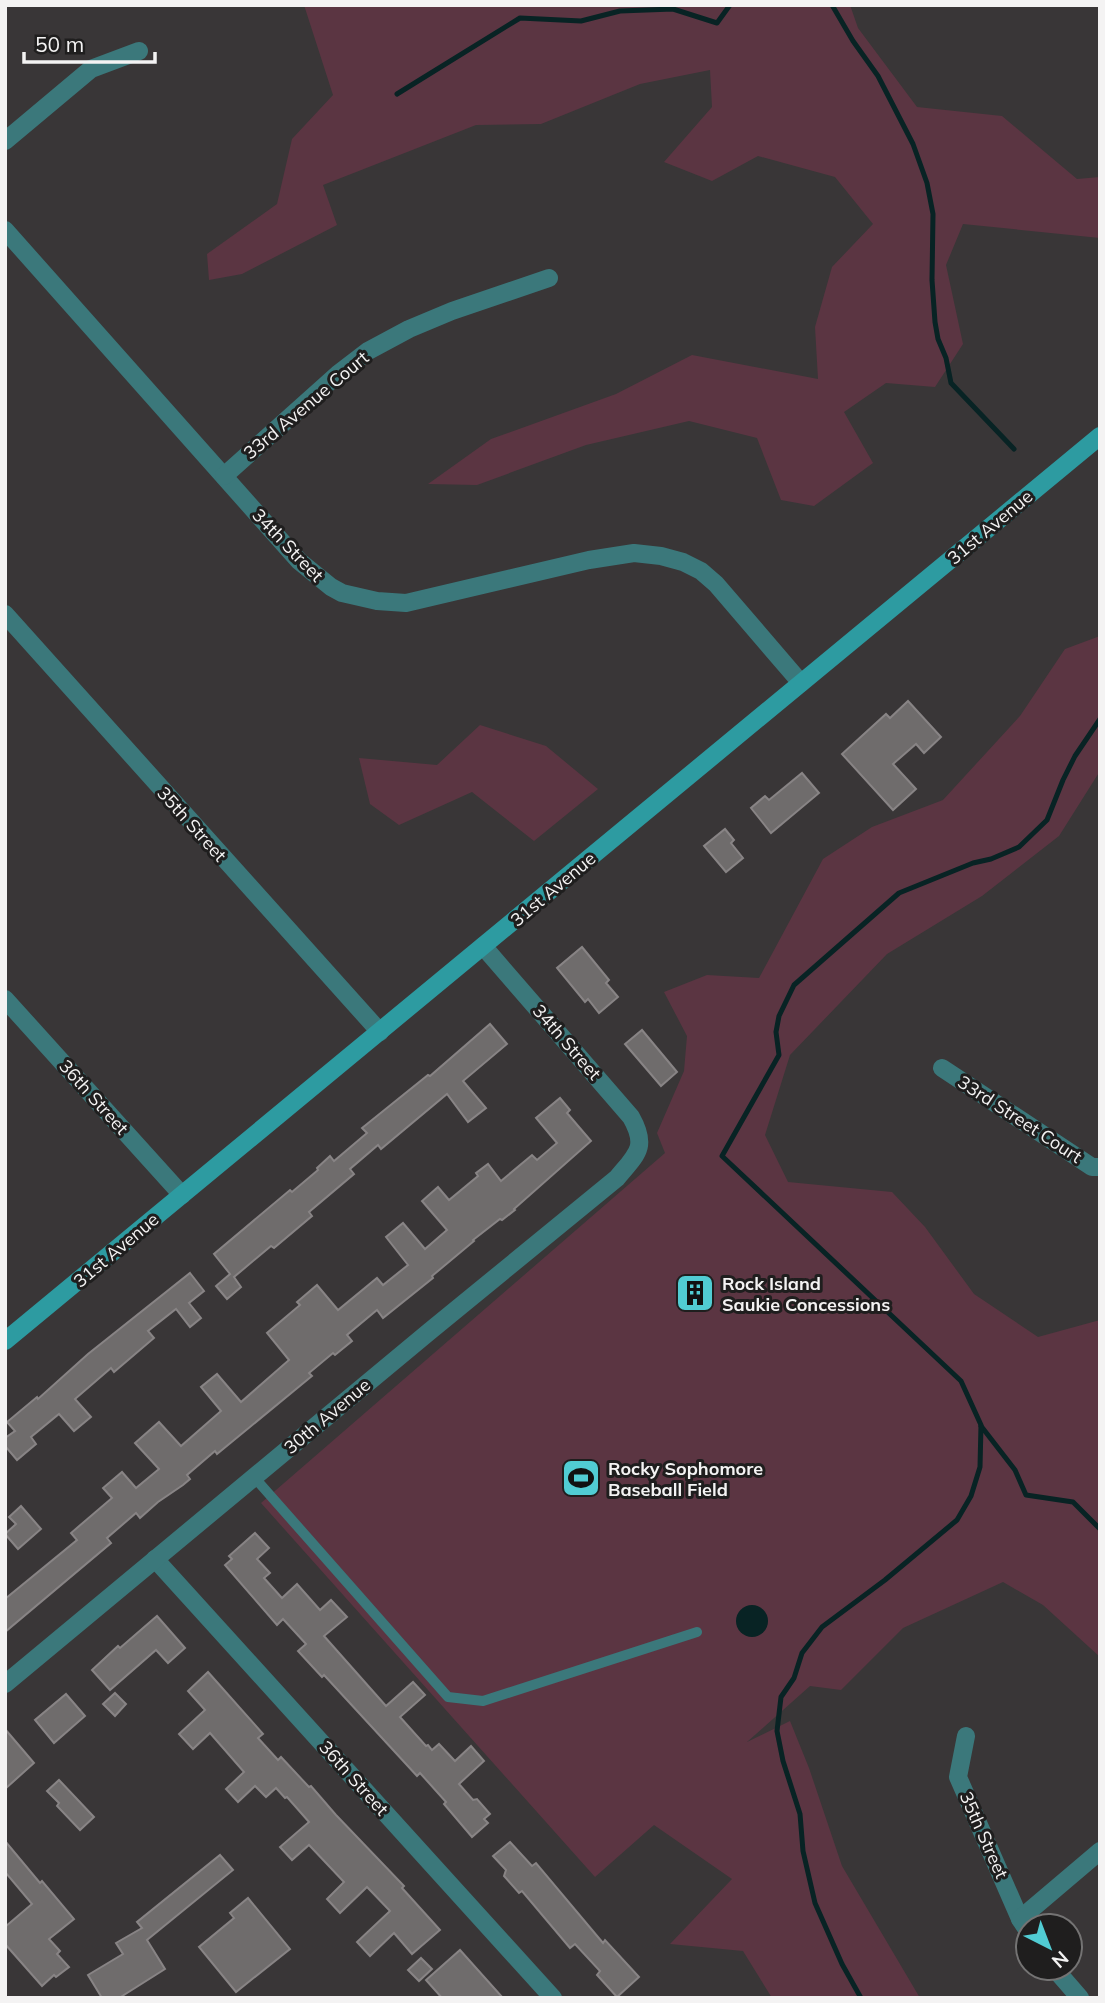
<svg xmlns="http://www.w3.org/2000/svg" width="1105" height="2003" font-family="Mulish,sans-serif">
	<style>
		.green { fill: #5b3542 }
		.water { fill: #082324 }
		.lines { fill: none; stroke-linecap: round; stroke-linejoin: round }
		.stream { stroke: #082324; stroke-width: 5 }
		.building { fill: #6f6c6c; stroke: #888485; stroke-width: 2 }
		.lane { stroke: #3b787b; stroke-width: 10 }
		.street { stroke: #3b787b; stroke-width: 18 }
		.secondary { stroke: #2d9ba1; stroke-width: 18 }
		.labels { text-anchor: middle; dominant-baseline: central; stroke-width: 6; stroke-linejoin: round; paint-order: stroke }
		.street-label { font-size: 18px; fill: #f4f3f3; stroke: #1f1e1e }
		.poi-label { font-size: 18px; font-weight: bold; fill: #f4f3f3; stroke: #1f1e1e; text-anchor: start }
	</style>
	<rect width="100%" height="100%" fill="#393637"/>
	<g class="green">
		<polygon points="304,5 850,5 858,28 917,107 1002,116 1077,179 1100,177 1100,238 963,224 946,265 963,344 935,387 886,383 844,412 873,463 814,506 781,500 757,438 689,421 586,445 477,485 428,484 491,439 616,394 692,355 818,379 815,327 832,267 873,224 835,177 758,156 712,181 664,162 712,107 710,70 640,84 541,124 476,125 323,185 337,225 242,274 209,280 207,254 277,204 292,139 333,95"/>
		<polygon points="1100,636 1100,771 1059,836 982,896 887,954 790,1055 765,1135 788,1182 892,1192 925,1227 974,1294 1038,1337 1100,1320 1100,1657 1043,1605 1003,1582 903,1628 841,1690 810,1686 747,1742 790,1721 809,1768 842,1866 920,1998 772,1998 743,1951 670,1944 732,1879 654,1825 595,1877 261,1503 665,1153 657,1133 684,1071 687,1036 664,992 707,975 759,978 823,859 872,827 943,800 1020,716 1065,649"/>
		<polygon points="480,725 546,746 598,789 534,841 472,792 399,825 370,804 359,758 437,765"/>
	</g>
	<circle class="water" cx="752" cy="1621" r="16"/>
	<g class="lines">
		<g class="stream">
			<polyline points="832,5 853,41 878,76 913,144 927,183 933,214 932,280 935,322 938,339 946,358 951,383 1014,449"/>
			<polyline points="397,94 520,18 581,21 620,11 673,9 717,23 730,5"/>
			<polyline points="981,1426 1015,1470 1026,1495 1073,1502 1100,1529"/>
			<polyline points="861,1998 842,1964 815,1903 803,1851 800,1814 783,1761 777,1731 781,1697 794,1678 802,1653 822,1627 885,1580 957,1520 971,1496 980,1467 981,1425 961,1381 722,1156 779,1055 776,1032 779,1016 794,985 899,893 973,863 991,859 1019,847 1047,820 1063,780 1075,756 1100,719"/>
		</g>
	</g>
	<g class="building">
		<polygon points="908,701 941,737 924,753 916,744 893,764 916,789 893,810 842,754 886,714 890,718"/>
		<polygon points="802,773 819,793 771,833 751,808 765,796 769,800"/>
		<polygon points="725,829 734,840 731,843 743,858 726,872 704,846"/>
		<polygon points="582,947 609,980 606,983 618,997 599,1013 588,999 585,1002 557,968"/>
		<polygon points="490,1024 507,1044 463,1081 486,1108 468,1122 447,1094 381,1149 378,1145 350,1169 354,1174 309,1212 312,1216 274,1248 271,1246 234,1277 241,1287 227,1299 216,1286 230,1274 214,1254 290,1190 292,1192 318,1170 317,1168 330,1156 334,1161 367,1133 362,1128 428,1075 430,1076"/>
		<polygon points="642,1030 677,1072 661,1086 625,1044"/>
		<polygon points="560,1098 570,1110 567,1113 591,1141 514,1209 515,1210 502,1220 500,1219 473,1240 474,1241 432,1276 433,1278 383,1318 377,1310 347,1335 352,1341 335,1355 333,1353 309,1373 312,1376 217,1454 215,1451 187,1475 190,1479 183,1485 158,1502 140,1518 136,1513 107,1538 111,1543 5,1632 5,1599 77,1540 71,1533 112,1498 103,1488 122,1472 136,1488 159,1469 135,1443 159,1422 181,1446 221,1411 201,1387 217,1374 241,1402 289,1360 267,1333 300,1305 297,1302 317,1285 338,1310 377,1278 383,1285 408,1265 386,1237 403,1223 425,1249 447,1230 422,1201 438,1187 449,1200 478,1176 476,1173 488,1164 501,1181 532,1155 537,1160 557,1143 536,1118"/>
		<polygon points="190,1273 204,1291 189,1303 201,1318 190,1327 176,1309 148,1331 154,1338 114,1372 111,1368 75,1399 91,1417 74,1431 59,1414 31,1437 36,1444 17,1460 5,1446 5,1438 15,1431 7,1422 37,1397 38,1399 88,1354"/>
		<polygon points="21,1506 41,1529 18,1549 5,1534 16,1524 9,1517"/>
		<polygon points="255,1533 269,1548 257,1559 270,1573 264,1578 282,1598 297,1584 320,1610 331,1600 347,1617 324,1636 386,1706 413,1682 425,1695 400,1717 426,1746 428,1745 432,1750 439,1744 455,1761 471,1746 484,1761 459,1784 473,1800 477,1799 490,1814 484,1819 488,1823 472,1837 444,1804 446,1802 420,1773 417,1776 324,1675 322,1677 298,1651 306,1644 283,1619 277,1625 225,1565 232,1559 229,1556"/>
		<polygon points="157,1616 185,1648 168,1663 156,1650 110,1690 92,1670 118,1646 120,1648"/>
		<polygon points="208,1672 263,1734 258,1738 278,1760 281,1757 309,1787 311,1786 336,1815 404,1886 402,1888 440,1930 412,1954 394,1933 370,1956 357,1942 390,1911 367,1887 340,1913 327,1899 344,1882 309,1845 292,1860 280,1847 309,1822 287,1797 285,1798 276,1788 266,1797 255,1786 238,1802 226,1789 244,1772 210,1733 193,1749 179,1734 205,1710 188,1691"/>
		<polygon points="115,1693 126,1704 115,1716 103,1704"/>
		<polygon points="66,1694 85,1716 54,1743 35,1720"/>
		<polygon points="5,1729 34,1763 5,1789"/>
		<polygon points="59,1780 94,1817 80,1830 57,1806 59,1803 47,1791"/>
		<polygon points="5,1841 40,1883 42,1881 74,1919 49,1939 60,1951 57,1954 69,1967 56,1977 54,1975 42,1986 5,1944 5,1927 32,1904 5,1872"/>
		<polygon points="510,1842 532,1866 536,1863 603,1943 605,1940 639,1977 617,1997 597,1975 600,1971 575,1944 570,1948 522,1891 519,1893 504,1876 506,1870 493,1856"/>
		<polygon points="220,1855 233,1870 147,1940 165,1969 119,1998 102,1998 88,1975 123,1954 116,1943 142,1928 137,1922"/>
		<polygon points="248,1898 290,1949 236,1992 199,1947 234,1918 230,1913"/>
		<polygon points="460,1950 503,1998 442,1998 426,1980"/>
		<polygon points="421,1958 432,1969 419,1981 408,1970"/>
	</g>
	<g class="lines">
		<polyline class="lane" points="254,1477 448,1697 483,1701 697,1632"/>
		<g class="street">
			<polyline points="5,141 91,69 139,51"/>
			<polyline points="5,230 299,561 331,587 342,593 377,601 406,603 589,560 634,553 661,556 683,562 701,571 716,584 801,683"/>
			<polyline points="224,476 338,374 368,351 409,329 452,311 549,278"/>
			<polyline points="5,614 380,1032"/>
			<polyline points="5,999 182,1195"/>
			<polyline points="942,1068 1092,1167 1100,1167"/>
			<polyline points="155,1559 553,1998"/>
			<path d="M5,1684L430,1331L617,1178C637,1154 648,1147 631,1117L483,946"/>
			<polyline points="966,1736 958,1777 1020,1919 1028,1931"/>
			<polyline points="1020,1919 1100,1851"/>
			<polyline points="1054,1968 1080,1998"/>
		</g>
		<polyline class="secondary" points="5,1341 1100,436"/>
	</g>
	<defs>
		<symbol id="building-square" viewBox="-11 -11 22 22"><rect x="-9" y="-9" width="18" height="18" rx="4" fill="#51ccd3" stroke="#1f1e1e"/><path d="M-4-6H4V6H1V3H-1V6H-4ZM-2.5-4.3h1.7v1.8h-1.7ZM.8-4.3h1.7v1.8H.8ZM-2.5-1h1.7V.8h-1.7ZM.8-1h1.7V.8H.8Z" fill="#111"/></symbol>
		<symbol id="stadium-square" viewBox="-11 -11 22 22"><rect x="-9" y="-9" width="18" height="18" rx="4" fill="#51ccd3" stroke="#1f1e1e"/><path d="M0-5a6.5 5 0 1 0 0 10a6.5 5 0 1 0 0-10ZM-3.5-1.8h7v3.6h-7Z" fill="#111"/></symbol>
	</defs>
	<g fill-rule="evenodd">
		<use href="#building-square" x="673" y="1271" width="44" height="44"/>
		<use href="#stadium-square" x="559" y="1456" width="44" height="44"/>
	</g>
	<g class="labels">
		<g class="street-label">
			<text transform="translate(306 405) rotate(-40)">33rd Avenue Court</text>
			<text transform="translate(990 527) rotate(-40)">31st Avenue</text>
			<text transform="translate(288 545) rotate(46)">34th Street</text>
			<text transform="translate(192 824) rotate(48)">35th Street</text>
			<text transform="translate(553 889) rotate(-40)">31st Avenue</text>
			<text transform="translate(567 1042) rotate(49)">34th Street</text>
			<text transform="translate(94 1097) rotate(48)">36th Street</text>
			<text transform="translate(1020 1119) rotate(33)">33rd Street Court</text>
			<text transform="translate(116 1250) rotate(-40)">31st Avenue</text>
			<text transform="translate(327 1416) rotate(-40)">30th Avenue</text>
			<text transform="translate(354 1778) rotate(48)">36th Street</text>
			<text transform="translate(984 1835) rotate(66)">35th Street</text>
		</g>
		<g class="poi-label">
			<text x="722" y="1283">Rock Island<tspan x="722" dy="21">Saukie Concessions</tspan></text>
			<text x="608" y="1468">Rocky Sophomore<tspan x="608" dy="21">Baseball Field</tspan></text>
		</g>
	</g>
	<rect width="1105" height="2003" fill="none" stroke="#f4f3f3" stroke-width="14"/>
	<g transform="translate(1049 1947) rotate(138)"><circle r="33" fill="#1f1e1e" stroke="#747373" stroke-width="2"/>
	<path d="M0-5L12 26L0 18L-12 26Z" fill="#51ccd3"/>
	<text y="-10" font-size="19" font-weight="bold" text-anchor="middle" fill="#f4f3f3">N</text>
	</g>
	<path d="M24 52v10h131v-10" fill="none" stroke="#f4f3f3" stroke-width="3.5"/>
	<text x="35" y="52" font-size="21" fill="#f4f3f3" stroke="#1f1e1e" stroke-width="5" paint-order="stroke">50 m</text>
</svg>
